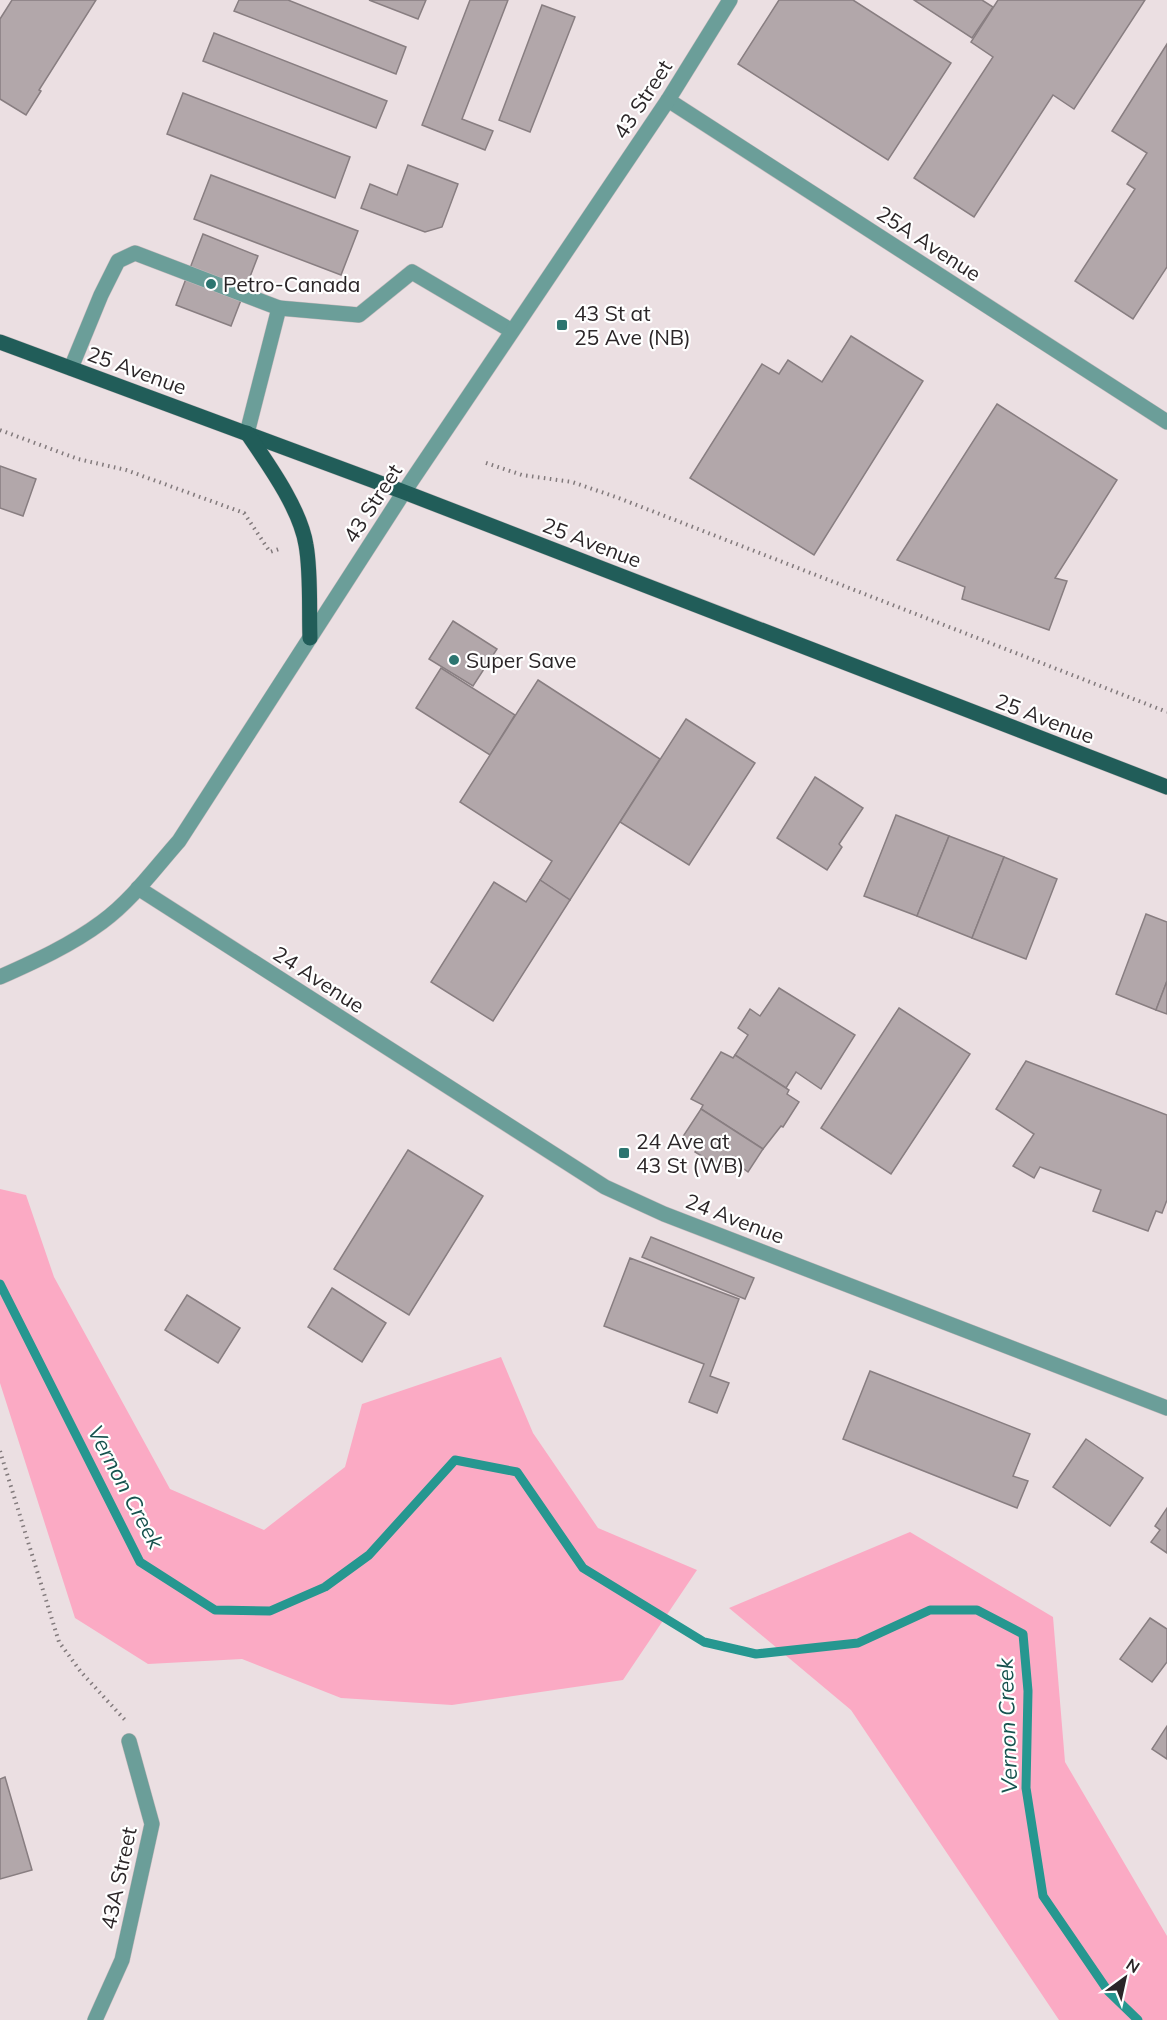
<svg xmlns="http://www.w3.org/2000/svg" width="1167" height="2020" font-family="Mulish,sans-serif">
	<style>
		.green { fill: #fbaac4 }
		.lines { fill: none; stroke-linecap: round; stroke-linejoin: round }
		.stream { stroke: #269790; stroke-width: 9 }
		.building { fill: #b2a7aa; stroke: #887e81; stroke-width: 1.5 }
		.minor-casing { stroke: #c5babd; stroke-width: 16 }
		.major-casing { stroke: #c5babd; stroke-width: 16 }
		.path { stroke: #827a7c; stroke-width: 4; stroke-dasharray: 1.5 4.5; stroke-linecap: butt }
		.minor { stroke: #6b9e99; stroke-width: 15 }
		.major { stroke: #215d59; stroke-width: 15 }
		.poi-dot { fill: #2c7570; stroke: #fff; stroke-width: 2 }
		.labels { text-anchor: middle; dominant-baseline: central; stroke-width: 4.5; stroke-linejoin: round; paint-order: stroke }
		.street-label { font-size: 21px; fill: #2b2628; stroke: #fff }
		.poi-label { font-size: 21px; fill: #2b2628; stroke: #fff; text-anchor: start }
		.water-label { font-size: 22px; font-style: italic; fill: #17534f; stroke: #fff }
	</style>
	<rect width="100%" height="100%" fill="#ebdfe2"/>
	<g class="green">
		<polygon points="0,1189 26,1195 54,1277 170,1489 264,1530 345,1467 362,1404 501,1357 533,1433 598,1528 697,1570 623,1680 452,1705 341,1698 242,1659 148,1664 75,1618 0,1383"/>
		<polygon points="910,1532 1053,1617 1065,1762 1167,1936 1167,2020 1059,2020 851,1710 729,1608"/>
	</g>
	<g class="lines">
		<polyline class="stream" points="0,1284 140,1562 215,1610 270,1611 325,1587 369,1555 455,1460 517,1472 583,1568 704,1642 756,1654 858,1643 930,1610 977,1610 1023,1634 1028,1691 1026,1788 1043,1896 1108,1991 1138,2020"/>
	</g>
	<g class="building">
		<polygon points="12,0 96,0 39,90 41,91 26,115 0,99 0,19"/>
		<polygon points="239,0 288,0 406,47 396,74 234,11"/>
		<polygon points="369,0 426,0 418,19"/>
		<polygon points="470,0 508,0 462,119 493,131 485,150 422,125"/>
		<polygon points="779,0 853,0 951,63 888,160 738,64"/>
		<polygon points="914,0 982,0 993,7 972,38"/>
		<polygon points="998,0 1145,0 1074,109 1053,95 974,217 914,178 993,57 971,42"/>
		<polygon points="542,5 575,17 530,132 499,120"/>
		<polygon points="214,33 387,101 376,128 203,61"/>
		<polygon points="1167,44 1167,267 1133,319 1075,281 1135,189 1127,184 1147,153 1112,131"/>
		<polygon points="183,93 350,157 335,198 167,134"/>
		<polygon points="408,165 458,184 442,227 425,232 361,208 370,184 397,195"/>
		<polygon points="211,175 358,231 341,275 194,219"/>
		<polygon points="203,234 258,256 231,326 176,305"/>
		<polygon points="851,336 923,381 814,555 690,478 762,364 779,374 788,360 822,382"/>
		<polygon points="997,404 1117,480 1055,578 1067,581 1049,630 962,599 965,587 897,560"/>
		<polygon points="0,466 36,479 23,516 0,508"/>
		<polygon points="453,621 497,649 473,686 429,659"/>
		<polygon points="441,668 515,715 490,755 416,708"/>
		<polygon points="538,680 660,759 570,900 540,880 552,861 460,802"/>
		<polygon points="686,719 755,763 689,865 620,822"/>
		<polygon points="815,777 863,808 839,844 842,847 827,870 777,838"/>
		<polygon points="896,815 949,836 917,916 864,896"/>
		<polygon points="949,836 1004,857 972,938 917,916"/>
		<polygon points="1004,857 1057,879 1026,959 972,938"/>
		<polygon points="540,880 570,900 493,1021 431,982 494,882 526,902"/>
		<polygon points="1146,914 1167,922 1167,981 1156,1010 1116,994"/>
		<polygon points="1167,981 1167,1014 1156,1010"/>
		<polygon points="779,988 855,1035 821,1089 796,1072 786,1088 735,1055 748,1035 738,1028 750,1009 760,1016"/>
		<polygon points="899,1008 970,1054 891,1174 821,1128"/>
		<polygon points="721,1052 733,1058 735,1055 789,1090 787,1094 799,1102 783,1127 781,1126 763,1149 701,1109 703,1105 691,1099"/>
		<polygon points="1026,1061 1167,1115 1167,1200 1162,1213 1156,1211 1148,1231 1093,1211 1101,1190 1040,1167 1034,1178 1013,1166 1034,1134 996,1109"/>
		<polygon points="701,1109 763,1149 748,1172 740,1166 735,1174 718,1163 716,1165 695,1152 697,1148 682,1138"/>
		<polygon points="408,1150 483,1196 409,1315 334,1269"/>
		<polygon points="651,1237 754,1278 745,1299 642,1257"/>
		<polygon points="630,1258 739,1299 710,1376 729,1383 717,1413 689,1402 704,1364 604,1326"/>
		<polygon points="332,1288 386,1323 362,1362 308,1327"/>
		<polygon points="187,1295 240,1328 218,1363 165,1330"/>
		<polygon points="870,1371 1030,1434 1013,1476 1028,1481 1017,1508 843,1439"/>
		<polygon points="1086,1439 1143,1478 1110,1526 1053,1487"/>
		<polygon points="1167,1508 1167,1553 1151,1542 1160,1530 1155,1526"/>
		<polygon points="1150,1618 1167,1629 1167,1662 1152,1682 1120,1659"/>
		<polygon points="1167,1726 1167,1759 1152,1749"/>
		<polygon points="5,1777 32,1870 0,1879 0,1779"/>
	</g>
	<g class="lines">
		<defs>
			<g id="minor">
				<polyline points="668,100 1167,422"/>
				<polyline points="279,308 359,315 412,272 512,331"/>
				<polyline points="71,368 101,295 118,261 135,253 279,308 247,433"/>
				<polyline points="138,888 605,1187 664,1214 1167,1408"/>
				<path d="M0,977C36,961 71,945 102,922C132,900 155,868 179,841L404,492L668,100L730,0"/>
				<polyline points="95,2020 122,1960 152,1824 129,1741"/>
			</g>
			<g id="major">
				<polyline points="0,342 404,492 1167,787"/>
				<path d="M247,433C268,464 300,508 306,545C311,572 309,610 310,638"/>
			</g>
		</defs>
		<use href="#minor" class="minor-casing"/>
		<use href="#major" class="major-casing"/>
		<g class="path">
			<polyline points="0,430 78,459 126,470 244,513 270,552 282,548"/>
			<polyline points="486,463 522,475 572,482 616,497 1167,712"/>
			<polyline points="0,1451 59,1642 81,1672 125,1720"/>
		</g>
		<use href="#minor" class="minor"/>
		<use href="#major" class="major"/>
	</g>
	<g class="poi-dot">
		<circle cx="211" cy="284" r="6"/>
		<rect x="556" y="319" width="12" height="12" rx="3"/>
		<circle cx="454" cy="660" r="6"/>
		<rect x="618" y="1147" width="12" height="12" rx="3"/>
	</g>
	<g class="labels">
		<g class="street-label">
			<text transform="translate(642 99) rotate(-57)">43 Street</text>
			<text transform="translate(929 243) rotate(33)">25A Avenue</text>
			<text transform="translate(137 370) rotate(20)">25 Avenue</text>
			<text transform="translate(372 503) rotate(-57)">43 Street</text>
			<text transform="translate(592 542) rotate(21)">25 Avenue</text>
			<text transform="translate(1045 718) rotate(21)">25 Avenue</text>
			<text transform="translate(319 979) rotate(33)">24 Avenue</text>
			<text transform="translate(735 1218) rotate(21)">24 Avenue</text>
			<text transform="translate(118 1878) rotate(-78)">43A Street</text>
		</g>
		<g class="poi-label">
			<text x="223" y="284">Petro-Canada</text>
			<text x="574" y="313">43 St at<tspan x="574" dy="24">25 Ave (NB)</tspan></text>
			<text x="466" y="660">Super Save</text>
			<text x="636" y="1141">24 Ave at<tspan x="636" dy="24">43 St (WB)</tspan></text>
		</g>
		<g class="water-label">
			<text transform="translate(126 1487) rotate(62)">Vernon Creek</text>
			<text transform="translate(1007 1726) rotate(-92)">Vernon Creek</text>
		</g>
	</g>
	<g transform="translate(1125 1978) rotate(33)" stroke="#ffffff" stroke-width="4.5" paint-order="stroke">
	<path d="M0-4.5L10 22L0 15L-10 22Z" fill="#2b2628"/>
	<text y="-9" font-size="16" font-weight="bold" text-anchor="middle" fill="#2b2628">N</text>
	</g>
</svg>
